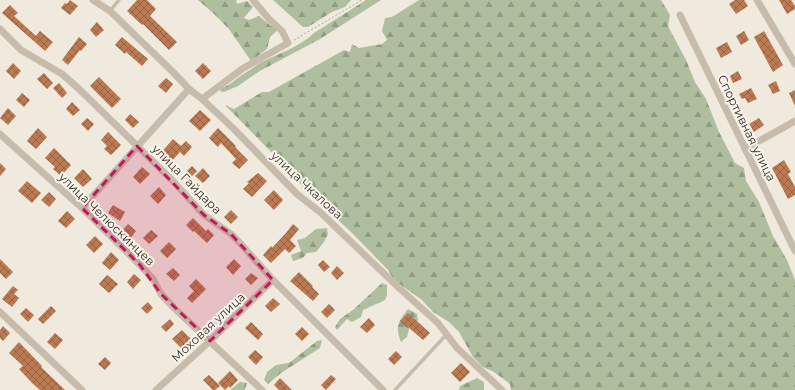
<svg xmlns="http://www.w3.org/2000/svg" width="795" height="390" font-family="Montserrat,sans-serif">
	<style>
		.forest { fill: url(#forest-firs) }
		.building { fill: url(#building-cross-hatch) }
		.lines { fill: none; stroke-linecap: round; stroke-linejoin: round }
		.path { stroke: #b3a795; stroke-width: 1; stroke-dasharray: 2 2; stroke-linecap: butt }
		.lane { stroke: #c7bcab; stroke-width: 3.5 }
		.street { stroke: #c7bcab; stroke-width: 7 }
		.marked { fill: #c2185b; fill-opacity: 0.2; stroke: #c2185b; stroke-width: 3; stroke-dasharray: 8 5; stroke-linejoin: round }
		.labels { text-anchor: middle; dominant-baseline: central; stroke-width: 4; stroke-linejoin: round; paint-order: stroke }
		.street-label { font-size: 12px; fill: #362f2a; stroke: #f8f4ea }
	</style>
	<defs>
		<pattern id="forest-firs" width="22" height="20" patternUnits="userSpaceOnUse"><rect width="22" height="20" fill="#afbe9f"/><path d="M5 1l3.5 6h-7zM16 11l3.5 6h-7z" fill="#8f9b82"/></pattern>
		<pattern id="building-cross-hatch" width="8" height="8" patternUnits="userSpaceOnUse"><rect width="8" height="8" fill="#bb7a52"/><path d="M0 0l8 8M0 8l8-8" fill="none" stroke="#996444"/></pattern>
	</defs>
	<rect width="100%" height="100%" fill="#f0eade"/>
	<g class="forest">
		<polygon points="198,0 236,0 237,4 247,1 253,7 244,18 249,20 259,16 271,26 281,27 270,37 267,49 251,61 229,29 212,12"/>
		<polygon points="273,0 351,0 345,7 332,12 308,27 303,27"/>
		<path d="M366,0H381L320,39L258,72L238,86L224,92L220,91L221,88C230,86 234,80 242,75C248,71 254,67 260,63C277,54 300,47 314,33Z"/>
		<polygon points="419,0 661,0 670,15 668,26 686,60 695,82 706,99 719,132 735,163 744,168 746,181 759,202 773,236 787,260 795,280 795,390 511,390 510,384 494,372 483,367 473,357 459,332 449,322 433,312 422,300 394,280 388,270 353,234 304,188 291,172 225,105 234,109 262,92 269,92 344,50 350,52 352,44 359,48 382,44 387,40 382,31 385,18 392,17"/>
		<polygon points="327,228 328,234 324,242 316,252 307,253 303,258 293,261 291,255 301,251 297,240 305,238 316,229"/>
		<polygon points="382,283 387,285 387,295 385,300 363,310 361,317 352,322 347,319 337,330 335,327 340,319 353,310"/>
		<path d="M408,309L417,314L418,320L410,326L407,337L401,342C395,326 398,322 408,309Z"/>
		<polygon points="322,340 320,348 281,373 268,384 264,380 267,372 276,365 289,363 317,341"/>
		<polygon points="477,378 484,382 484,390 459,390 460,386"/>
		<polygon points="240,382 247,383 245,390 230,390"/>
	</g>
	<g class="building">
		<polygon points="70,0 78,6 70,15 61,8 65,3 67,4"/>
		<polygon points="137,0 147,0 156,9 150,16 177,42 169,50 143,24 142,25 127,11"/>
		<polygon points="735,0 744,0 748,6 736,14 729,4"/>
		<polygon points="779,0 791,0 795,6 795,9 787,14"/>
		<polygon points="10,5 18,13 14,16 36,36 40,31 53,42 45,51 2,13"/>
		<polygon points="97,22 104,30 96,37 90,30"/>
		<polygon points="744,31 749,40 741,45 736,36"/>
		<polygon points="764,31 783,65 773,72 754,37"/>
		<polygon points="79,37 87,44 81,51 80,50 68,65 62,60"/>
		<polygon points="122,37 148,59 142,66 126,52 125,54 115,45"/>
		<polygon points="727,42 732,52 721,58 716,48"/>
		<polygon points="13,63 21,71 14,79 6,71"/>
		<polygon points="203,63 211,71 203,79 195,71"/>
		<polygon points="738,71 742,79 733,83 730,76"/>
		<polygon points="44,73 53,83 47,89 37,79"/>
		<polygon points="99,77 121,99 112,108 90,86"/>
		<polygon points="166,78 173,84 166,93 158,86"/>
		<polygon points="776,81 780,91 773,94 768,85"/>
		<polygon points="59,83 67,93 62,98 53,88"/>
		<polygon points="751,88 757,99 748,103 745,98 742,99 739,94"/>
		<polygon points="795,90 795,106 789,93"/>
		<polygon points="22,93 30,100 24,107 16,100"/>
		<polygon points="72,102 80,110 73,116 66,109"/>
		<polygon points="8,108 16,116 8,125 0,118"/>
		<polygon points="200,110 211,120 200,131 189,121"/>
		<polygon points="130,114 139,122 133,128 125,120"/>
		<polygon points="87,118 94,124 88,131 81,124"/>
		<polygon points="759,118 764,125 754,132 749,124"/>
		<polygon points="38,128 47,137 36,149 27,141"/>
		<polygon points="218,128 236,146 235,147 248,160 239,169 232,163 236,159 221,143 218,147 209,138"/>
		<polygon points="108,132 121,145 111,155 104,149 107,146 101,140"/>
		<polygon points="173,139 181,146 186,141 192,147 184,156 180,152 170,163 160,154"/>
		<polygon points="54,148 71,165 61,176 53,169 55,167 45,158"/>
		<polygon points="784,160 791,172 788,174 795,187 795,195 788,199 772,168"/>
		<polygon points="0,163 6,169 0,176"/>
		<polygon points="192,166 197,171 188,180 183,175"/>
		<polygon points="142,167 150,174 140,184 133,177"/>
		<polygon points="203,168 210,176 203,183 195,176"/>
		<polygon points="83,169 92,179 83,187 74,178"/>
		<polygon points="258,173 267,181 252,197 243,189 249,183 247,182"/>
		<polygon points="27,181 41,193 32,203 18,191"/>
		<polygon points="159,187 166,195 158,204 150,196"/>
		<polygon points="274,190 283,200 274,210 264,200"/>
		<polygon points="49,192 56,199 49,207 41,200"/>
		<polygon points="113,205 125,212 120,221 108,213"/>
		<polygon points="231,210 238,217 231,224 224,217"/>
		<polygon points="67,211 75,219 66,228 58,221"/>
		<polygon points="193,218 206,231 208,229 214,235 207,243 194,231 193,232 186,225"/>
		<polygon points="128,224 136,231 129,240 120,233"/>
		<polygon points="293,224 299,229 290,240 296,246 289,253 285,249 271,263 263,255 271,246 272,248 286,233"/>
		<polygon points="151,230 158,236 149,244 143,238"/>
		<polygon points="95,236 103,244 94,253 86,245"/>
		<polygon points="169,242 176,249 167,258 160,251"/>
		<polygon points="111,252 119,260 110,270 102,263"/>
		<polygon points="0,259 13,272 6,279 0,273"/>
		<polygon points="234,259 241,266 233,275 226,267"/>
		<polygon points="323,260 330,267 324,272 318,265"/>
		<polygon points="337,266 344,273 337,280 331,273"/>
		<polygon points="173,268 180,275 174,281 166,274"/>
		<polygon points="299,272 313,286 312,287 319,294 313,301 290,281"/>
		<polygon points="251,273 258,278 251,285 245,279"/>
		<polygon points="134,274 141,280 133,289 127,282"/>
		<polygon points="107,275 118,284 109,293 99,284"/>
		<polygon points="196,279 206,289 192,303 187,298 194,291 189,286"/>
		<polygon points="13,286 18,290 14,294 19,298 12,307 2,299"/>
		<polygon points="273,298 280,304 271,312 265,306"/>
		<polygon points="148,302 153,308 147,314 141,308"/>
		<polygon points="329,304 335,310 327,318 321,312"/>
		<polygon points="51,306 56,311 43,324 38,319"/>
		<polygon points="26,308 34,315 28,322 20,314"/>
		<polygon points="408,313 430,333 423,340 408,327 407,328 400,321"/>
		<polygon points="369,318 375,325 367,333 360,327"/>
		<polygon points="170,319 174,324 166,332 161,327"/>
		<polygon points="251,322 263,334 258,340 245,328"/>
		<polygon points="3,326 10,333 3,341 0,338 0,330"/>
		<polygon points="302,327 309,334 302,341 295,334"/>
		<polygon points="182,330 194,342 184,351 172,339"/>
		<polygon points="55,333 63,340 55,349 47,342"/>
		<polygon points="19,342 42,366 41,367 65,390 40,390 33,384 19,369 23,366 9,353"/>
		<polygon points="255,350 263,357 256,365 248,357"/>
		<polygon points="396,351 402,357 394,365 388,359"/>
		<polygon points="105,357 111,363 105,370 98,364"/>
		<polygon points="461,363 470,372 460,382 451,373"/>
		<polygon points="230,371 238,380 230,388 229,386 225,390 218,383"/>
		<polygon points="209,375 220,386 215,390 213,390 203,380"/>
		<polygon points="331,375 336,379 326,390 321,385"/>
		<polygon points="280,378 292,390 279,390 274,385"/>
	</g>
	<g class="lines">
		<polyline class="path" points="294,40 362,0"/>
		<g class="lane">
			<polyline points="110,11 119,0"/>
			<polyline points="395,390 446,335"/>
		</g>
		<g class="street">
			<polyline points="93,0 110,11 173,72 189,89 202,99 233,128 297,194 320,212 399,288 438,323 457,348 502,390"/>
			<polyline points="757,0 795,64"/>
			<polyline points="680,15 795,251"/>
			<polyline points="0,29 21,50 62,74 78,88 172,180 204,215 231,234 239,242 273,280 383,390"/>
			<polyline points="202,99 242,69 288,43 282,31 269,19 253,0"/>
			<polyline points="0,134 82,208 140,265 153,279 161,294 174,308 262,390"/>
			<polyline points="745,149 795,121"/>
			<polyline points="82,208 189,89"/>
			<polyline points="0,312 82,390"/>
			<polyline points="156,390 210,341 273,280"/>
		</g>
	</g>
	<path class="marked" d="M137,146L204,215L231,234L273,280L210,341L161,294L140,265L82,208Z"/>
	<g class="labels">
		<g class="street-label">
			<text transform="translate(747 128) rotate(64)">Спортивная улица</text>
			<text transform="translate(187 179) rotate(45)">улица Гайдара</text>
			<text transform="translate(307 185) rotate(43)">улица Чкалова</text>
			<text transform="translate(107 219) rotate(44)">улица Челюскинцев</text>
			<text transform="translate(208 327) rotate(-43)">Моховая улица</text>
		</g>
	</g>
</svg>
